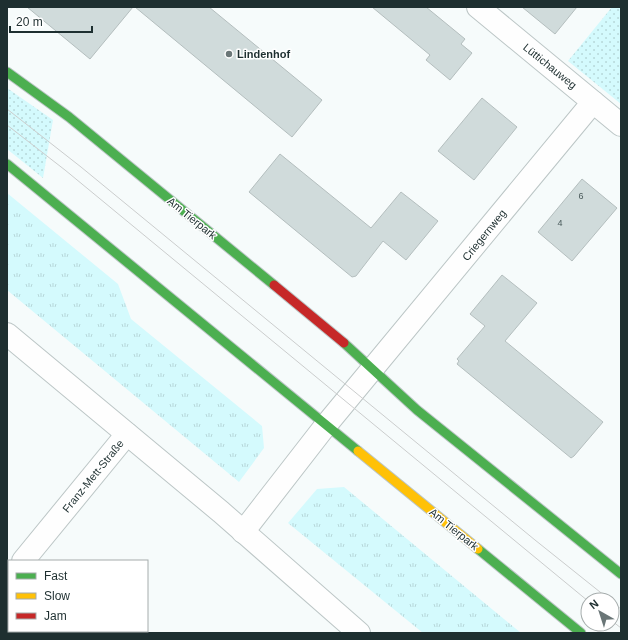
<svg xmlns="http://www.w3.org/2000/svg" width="628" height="640" font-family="Arial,sans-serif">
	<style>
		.grass { fill: url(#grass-dots) }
		.park { fill: url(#park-tufts) }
		.building { fill: #d0dbdb; stroke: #b4bebe }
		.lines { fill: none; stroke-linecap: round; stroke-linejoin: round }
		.street-casing { stroke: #bcc6c6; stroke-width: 24 }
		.fast-casing { stroke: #bcc6c6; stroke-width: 11 }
		.slow-casing { stroke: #bcc6c6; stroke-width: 11 }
		.jam-casing { stroke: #bcc6c6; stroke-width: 11 }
		.street { stroke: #fefefe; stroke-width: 22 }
		.fast { stroke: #4caf50; stroke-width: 9 }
		.slow { stroke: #ffc107; stroke-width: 9 }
		.jam { stroke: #c62828; stroke-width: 9 }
		.tram { stroke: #cbcdcd; stroke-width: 1 }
		.poi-dot { fill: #6a7677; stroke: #fff; stroke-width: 1.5 }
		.labels { text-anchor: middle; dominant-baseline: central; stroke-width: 3; stroke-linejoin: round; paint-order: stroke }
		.number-label { font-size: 9px; fill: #4a5a5b }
		.poi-label { font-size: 11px; font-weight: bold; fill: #1e2f30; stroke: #fff; text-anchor: start }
		.street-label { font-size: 11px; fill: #1e2f30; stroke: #fff }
	</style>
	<defs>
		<pattern id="grass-dots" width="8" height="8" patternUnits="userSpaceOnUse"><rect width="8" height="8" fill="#d4fafd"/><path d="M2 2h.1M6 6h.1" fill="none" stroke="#b6d7d9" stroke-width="1.8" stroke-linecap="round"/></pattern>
		<pattern id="park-tufts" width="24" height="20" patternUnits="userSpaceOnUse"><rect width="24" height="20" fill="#d4fafd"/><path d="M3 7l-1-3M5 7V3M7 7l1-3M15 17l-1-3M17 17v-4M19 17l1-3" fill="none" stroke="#b6d7d9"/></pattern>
	</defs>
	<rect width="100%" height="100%" fill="#f6fbfb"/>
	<g class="grass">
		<polygon points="612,7 621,7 621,104 568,61"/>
		<polygon points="7,88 53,120 43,178 7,149"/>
	</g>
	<g class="park">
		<polygon points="7,193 118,284 131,319 262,426 264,448 239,482 7,290"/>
		<polygon points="344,487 521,633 423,633 288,523 317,489"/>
	</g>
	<g class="building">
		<polygon points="27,7 133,7 90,59"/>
		<polygon points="135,7 209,7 322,100 292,137"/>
		<polygon points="372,7 426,7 465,39 461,44 472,53 450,80 426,60 430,55"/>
		<polygon points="522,7 577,7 555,34"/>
		<polygon points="482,98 517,127 474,180 438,151"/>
		<polygon points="280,154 371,228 401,192 438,221 406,260 383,241 356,276 352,277 249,192"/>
		<polygon points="582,179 617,208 572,261 538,232"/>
		<polygon points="502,275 537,303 505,341 603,422 574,456 571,458 457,364 459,361 457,359 485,326 470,314"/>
	</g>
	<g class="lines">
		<defs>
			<g id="street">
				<polyline points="478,7 621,125"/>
				<polyline points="7,334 221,512 359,633"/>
				<polyline points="243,532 326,425 593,102"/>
				<polyline points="23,561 127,434"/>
				<polyline points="7,580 9,578"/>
			</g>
			<g id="fast">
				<polyline points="7,72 69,117 274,285"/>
				<polyline points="7,164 358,451"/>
				<polyline points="344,343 417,410 621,574"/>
				<polyline points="478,549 581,633"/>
			</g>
			<polyline id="slow" points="358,451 478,549"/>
			<polyline id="jam" points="274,285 344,343"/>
		</defs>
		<use href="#street" class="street-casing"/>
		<use href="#fast" class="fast-casing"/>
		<use href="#slow" class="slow-casing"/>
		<use href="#jam" class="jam-casing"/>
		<use href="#street" class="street"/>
		<use href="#fast" class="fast"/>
		<use href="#slow" class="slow"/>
		<use href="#jam" class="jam"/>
		<g class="tram">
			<polyline points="7,109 81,167 535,540 610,600"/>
			<polyline points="7,125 65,170 588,601"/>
			<polyline points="612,602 621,609"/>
			<polyline points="612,621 621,628"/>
		</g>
	</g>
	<circle class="poi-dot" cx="229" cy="54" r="4"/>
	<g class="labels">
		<g class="number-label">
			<text x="581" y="196">6</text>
			<text x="560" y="223">4</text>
		</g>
		<g class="poi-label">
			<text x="237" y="54">Lindenhof</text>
		</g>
		<g class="street-label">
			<text transform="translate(550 66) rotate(39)">Lüttichauweg</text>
			<text transform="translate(192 218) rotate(39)">Am Tierpark</text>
			<text transform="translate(484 235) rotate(-51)">Criegernweg</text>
			<text transform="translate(93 476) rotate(-51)">Franz-Mett-Straße</text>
			<text transform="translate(454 529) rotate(39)">Am Tierpark</text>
		</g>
	</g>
	<rect width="628" height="640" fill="none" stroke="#1e2f30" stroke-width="16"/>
	<rect x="8" y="560" width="140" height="72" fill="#ffffff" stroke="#a5acac"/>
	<rect x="16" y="573" width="20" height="6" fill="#4caf50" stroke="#a5acac"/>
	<text x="44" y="580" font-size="12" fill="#1e2f30">Fast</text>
	<rect x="16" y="593" width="20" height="6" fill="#ffc107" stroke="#a5acac"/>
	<text x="44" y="600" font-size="12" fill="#1e2f30">Slow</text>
	<rect x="16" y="613" width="20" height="6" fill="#c62828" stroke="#a5acac"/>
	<text x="44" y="620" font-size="12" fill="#1e2f30">Jam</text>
	<g transform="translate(600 612) rotate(321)"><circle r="19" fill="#ffffff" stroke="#a5acac"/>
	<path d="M0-3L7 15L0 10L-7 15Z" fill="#6a7677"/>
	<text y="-6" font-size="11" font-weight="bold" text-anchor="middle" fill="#1e2f30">N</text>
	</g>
	<path d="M10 26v6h82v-6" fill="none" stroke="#1e2f30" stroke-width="2"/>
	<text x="16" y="26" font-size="12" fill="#1e2f30" stroke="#ffffff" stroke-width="3" paint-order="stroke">20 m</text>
</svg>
